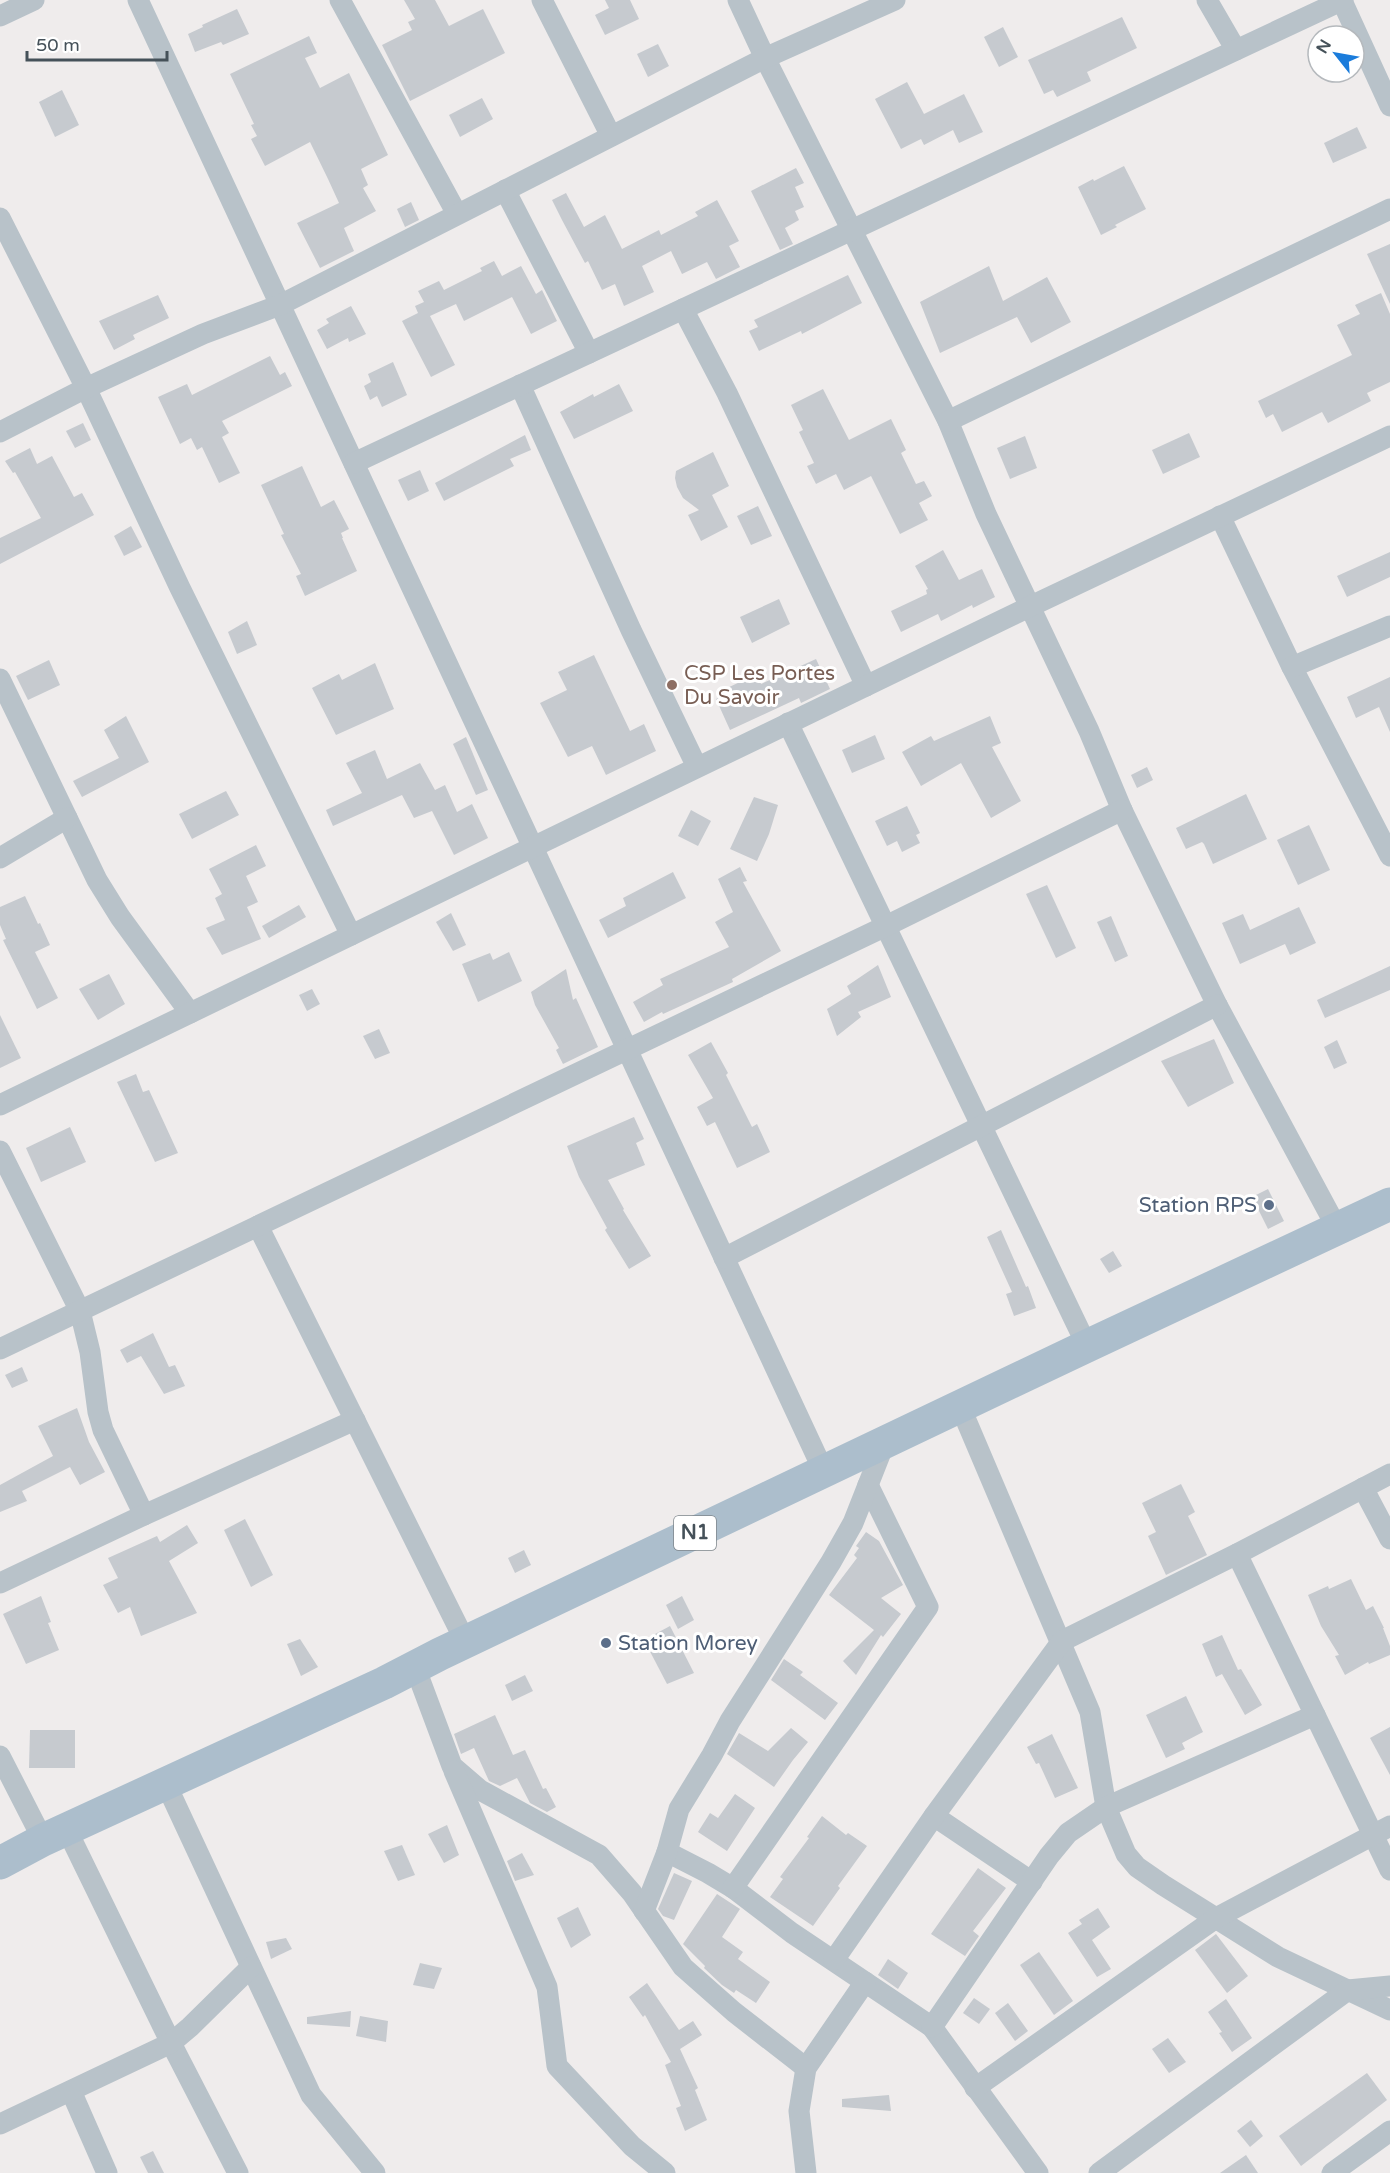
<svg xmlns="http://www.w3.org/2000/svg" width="1390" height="2173" font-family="'Varela Round',sans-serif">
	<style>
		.building { fill: #c6cacf }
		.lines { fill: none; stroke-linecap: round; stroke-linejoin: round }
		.street { stroke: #b8c2c9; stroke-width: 21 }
		.primary { stroke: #acbecc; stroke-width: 33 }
		.education-dot { fill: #8d6e63; stroke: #fff; stroke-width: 2 }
		.service-dot { fill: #5c6f8a; stroke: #fff; stroke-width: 2 }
		.labels { text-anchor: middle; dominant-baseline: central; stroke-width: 6; stroke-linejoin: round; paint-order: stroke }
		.shield { fill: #fff; stroke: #7d858b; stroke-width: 1.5 }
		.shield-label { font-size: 20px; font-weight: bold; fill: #455159 }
		.education-label { font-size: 21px; fill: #785e54; stroke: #fff; text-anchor: start }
		.service-label { font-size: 21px; fill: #4e5e75; stroke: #fff; text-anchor: end }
	</style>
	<rect width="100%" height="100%" fill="#efecec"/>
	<g class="building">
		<polygon points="404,0 435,0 449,26 483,9 505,53 410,101 382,45 412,30 408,22 415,19"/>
		<polygon points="605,0 630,0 639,19 605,35 595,15 609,8"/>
		<polygon points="237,9 249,34 223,45 221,42 195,52 188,34 203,27 202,25"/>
		<polygon points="1122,17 1137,48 1087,72 1091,81 1057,97 1053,90 1044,94 1028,60"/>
		<polygon points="1003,27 1018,57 999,67 984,37"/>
		<polygon points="309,36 317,53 305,58 320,88 349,73 388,155 361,169 368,185 363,188 376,211 344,228 354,251 320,268 297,223 339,203 328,179 310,142 265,166 251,139 257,136 251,125 254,124 230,74"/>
		<polygon points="658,44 669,66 648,77 637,54"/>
		<polygon points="907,82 924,114 964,94 983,132 959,143 953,130 924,145 921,139 901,149 875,99"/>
		<polygon points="62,90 79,125 55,137 39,102"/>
		<polygon points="482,98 493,119 460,137 449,115"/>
		<polygon points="1357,127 1367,148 1333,163 1324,143"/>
		<polygon points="1124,166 1146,209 1115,225 1117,227 1101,235 1078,187 1093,179 1094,181"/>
		<polygon points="796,168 804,183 795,187 804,207 795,211 799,220 785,228 793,244 780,250 751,191"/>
		<polygon points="566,193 584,227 605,215 622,249 659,230 661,235 698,216 695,212 717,200 739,241 729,246 740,267 716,279 707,262 682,274 671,251 642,266 654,292 624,306 615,284 602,290 588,261 585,263 562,220 552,200"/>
		<polygon points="411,202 419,220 405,227 397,209"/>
		<polygon points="1390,244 1390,304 1367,254"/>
		<polygon points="494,261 502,276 521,266 536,294 542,290 557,321 531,334 512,297 464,321 456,304 430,316 455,365 431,377 402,321 418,313 415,306 424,302 418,291 439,281 444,290 482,271 480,268"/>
		<polygon points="989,266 1003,301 1047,277 1071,322 1031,343 1017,317 940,353 920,302"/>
		<polygon points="848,275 862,303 802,334 801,331 759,351 749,331 758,327 754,320"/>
		<polygon points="1381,293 1390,314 1390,382 1367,393 1371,401 1328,423 1322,412 1282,432 1273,414 1266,418 1258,401 1352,355 1337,325 1360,314 1355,305"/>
		<polygon points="158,295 169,318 133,335 135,339 114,350 99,321"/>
		<polygon points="351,306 366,334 349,342 348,338 327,349 317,330 329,323 326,319"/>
		<polygon points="270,356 280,375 285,372 292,386 222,421 229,433 222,437 240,473 219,483 202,447 197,450 191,438 180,444 158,397 187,384 192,395"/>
		<polygon points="393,362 407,395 382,407 377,396 370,400 364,386 371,382 368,374"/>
		<polygon points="619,384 633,411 574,439 560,412 593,394 594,397"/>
		<polygon points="823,389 849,440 891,419 906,450 901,453 916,484 924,481 932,496 919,503 928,520 900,534 871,476 844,490 836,474 816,484 807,466 814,463 799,432 803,430 791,405"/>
		<polygon points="83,423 91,440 75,448 66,431"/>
		<polygon points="1189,433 1200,457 1163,474 1152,450"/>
		<polygon points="525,435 531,450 510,459 514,466 444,501 435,483"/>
		<polygon points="1025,436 1037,468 1010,479 997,448"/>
		<polygon points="30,448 37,464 52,456 74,497 82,493 94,515 0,564 0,538 41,518 15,472 13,473 5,461"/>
		<polygon points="713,452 729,486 712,495 728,527 701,541 688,515 699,510 683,498 677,487 675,478 676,471"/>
		<polygon points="302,466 321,507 334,500 349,529 341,533 343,538 342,538 357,571 305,596 296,576 301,574 281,535 284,534 261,485"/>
		<polygon points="420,470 429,491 408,501 398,480"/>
		<polygon points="758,506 772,536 751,545 737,516"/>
		<polygon points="131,526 142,547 124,556 114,536"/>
		<polygon points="943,550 959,580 982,569 995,597 973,608 972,605 941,621 938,614 901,632 891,611 927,594 926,590 928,589 915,566"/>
		<polygon points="1390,552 1390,577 1347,597 1337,576"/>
		<polygon points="779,599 790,624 752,643 740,617"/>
		<polygon points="247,621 257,645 237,654 228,632"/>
		<polygon points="594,655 630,731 644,724 656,751 606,775 592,746 568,757 540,703 567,690 558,672"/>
		<polygon points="816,659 830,689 801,703 799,698 730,730 716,699 727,694 725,689 757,674 761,684"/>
		<polygon points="49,660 60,685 28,700 16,676"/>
		<polygon points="375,663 394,709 336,735 312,688 339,674 342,680"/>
		<polygon points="1390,677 1390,732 1379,707 1356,718 1347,697"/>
		<polygon points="126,716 149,762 82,797 73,781 119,758 104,730"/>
		<polygon points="990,716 1001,743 992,747 1021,801 991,818 961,763 921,786 902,752 931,736 934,741"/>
		<polygon points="875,735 885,759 852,773 842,750"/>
		<polygon points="466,737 488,790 476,795 453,744"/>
		<polygon points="375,750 387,779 420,763 435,790 445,785 457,812 472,804 488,838 454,855 432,811 414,818 402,795 333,826 326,810 362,793 346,763"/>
		<polygon points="1147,767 1153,780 1137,788 1131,775"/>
		<polygon points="226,791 239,815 192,839 179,814"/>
		<polygon points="1246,794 1267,839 1213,864 1204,844 1202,842 1186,849 1176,828"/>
		<polygon points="754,797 778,805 769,834 757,861 730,849"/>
		<polygon points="907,806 920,833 916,835 920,843 902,852 897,841 887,846 875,821"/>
		<polygon points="691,810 711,821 698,846 678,836"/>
		<polygon points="1309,825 1330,870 1298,885 1277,840"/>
		<polygon points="256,845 266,866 246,876 258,902 247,907 261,939 222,955 206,928 225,920 215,898 222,894 209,869"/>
		<polygon points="740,867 747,881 743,882 781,951 732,979 733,982 663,1014 662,1012 644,1022 633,1002 663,985 660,979 729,947 715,922 733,912 718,879"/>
		<polygon points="673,872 686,898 608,938 599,920 626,906 623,898"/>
		<polygon points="1047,885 1076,948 1056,958 1026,894"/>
		<polygon points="25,896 38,924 40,923 50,945 35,952 58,998 37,1009 3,940 6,939 0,925 0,907"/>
		<polygon points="299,905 306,917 269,938 262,926"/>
		<polygon points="1299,907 1316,943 1290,955 1285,944 1240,964 1222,923 1243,914 1250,930"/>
		<polygon points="451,913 466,945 453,951 436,922"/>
		<polygon points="1111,916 1128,956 1115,962 1097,922"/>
		<polygon points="509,952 522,981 478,1002 462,964 490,953 493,960"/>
		<polygon points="878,965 891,997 858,1012 861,1017 837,1036 827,1009 851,994 847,986"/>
		<polygon points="1390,966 1390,990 1325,1018 1317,1000"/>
		<polygon points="566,969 573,1000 576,998 598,1047 563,1064 556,1050 559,1048 535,1005 531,992"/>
		<polygon points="109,974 125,1004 98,1020 79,989"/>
		<polygon points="312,989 320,1004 307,1011 299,995"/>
		<polygon points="0,1015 21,1058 0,1068"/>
		<polygon points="379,1029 390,1053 375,1059 363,1036"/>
		<polygon points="1214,1039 1234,1083 1188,1107 1161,1061"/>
		<polygon points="1337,1040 1347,1063 1334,1069 1324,1047"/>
		<polygon points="711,1042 728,1073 726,1075 752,1127 757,1124 770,1152 737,1168 715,1122 707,1126 697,1107 713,1098 688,1055"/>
		<polygon points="136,1074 143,1092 149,1090 178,1153 155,1162 117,1082"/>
		<polygon points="634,1117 644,1139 636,1143 645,1165 608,1180 624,1209 623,1210 651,1256 629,1269 605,1230 607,1228 579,1177 567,1146"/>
		<polygon points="70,1127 86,1162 41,1182 26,1148"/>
		<polygon points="1268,1189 1284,1221 1268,1229 1252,1197"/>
		<polygon points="1001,1230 1026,1287 1028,1286 1036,1308 1014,1316 1006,1294 1012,1292 987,1237"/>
		<polygon points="1113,1251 1122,1266 1109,1273 1100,1259"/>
		<polygon points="153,1333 169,1367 175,1365 185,1386 164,1394 141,1356 127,1363 120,1350"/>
		<polygon points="22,1367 28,1381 12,1388 5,1375"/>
		<polygon points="77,1408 89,1442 105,1472 80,1485 70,1467 22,1491 27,1501 0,1512 0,1485 53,1456 38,1426"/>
		<polygon points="1181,1484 1195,1512 1188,1516 1207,1555 1166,1575 1148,1536 1156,1532 1142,1503"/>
		<polygon points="245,1519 273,1575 251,1587 224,1530"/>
		<polygon points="187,1525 198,1543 169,1561 197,1613 141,1636 130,1607 118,1613 103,1585 118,1578 108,1558 157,1536 160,1542"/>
		<polygon points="866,1532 879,1541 903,1585 881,1598 901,1614 883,1637 881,1635 856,1675 843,1661 874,1630 829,1595 857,1558 854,1555 859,1548 856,1546"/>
		<polygon points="524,1550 531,1565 515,1573 508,1558"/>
		<polygon points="1351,1579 1366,1610 1373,1606 1384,1628 1383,1628 1390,1646 1390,1655 1369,1664 1368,1662 1345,1675 1335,1656 1339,1655 1321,1626 1308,1595 1328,1586 1329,1589"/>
		<polygon points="41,1596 51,1622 48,1623 59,1650 26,1664 3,1614"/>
		<polygon points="682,1596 694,1620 678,1629 666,1605"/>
		<polygon points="670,1626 694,1673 667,1684 644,1640"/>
		<polygon points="1222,1635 1238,1670 1241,1669 1262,1705 1245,1715 1222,1674 1216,1677 1202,1644"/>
		<polygon points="300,1639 318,1667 301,1676 287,1644"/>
		<polygon points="784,1659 803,1672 800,1675 838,1703 825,1720 771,1680"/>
		<polygon points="525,1675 533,1691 512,1701 505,1685"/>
		<polygon points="1186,1696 1203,1732 1182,1743 1185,1749 1166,1758 1146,1715"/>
		<polygon points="495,1715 513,1755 525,1750 543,1789 546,1788 556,1807 547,1812 530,1803 517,1778 500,1786 489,1781 474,1748 461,1754 454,1734"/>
		<polygon points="1390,1727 1390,1775 1370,1738"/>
		<polygon points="791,1728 808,1742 793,1760 774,1787 727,1754 739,1733 768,1751"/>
		<polygon points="30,1730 75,1730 75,1768 29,1768"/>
		<polygon points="1052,1734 1078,1788 1055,1798 1039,1763 1036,1764 1027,1747"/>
		<polygon points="735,1794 755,1808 727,1851 698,1832 710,1813 718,1818"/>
		<polygon points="822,1816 846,1835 848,1833 867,1846 838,1886 840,1888 813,1926 770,1897 783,1879 780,1877 809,1838 807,1837"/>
		<polygon points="447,1825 459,1855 444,1863 428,1834"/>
		<polygon points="402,1845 415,1875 398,1881 384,1851"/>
		<polygon points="522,1853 534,1875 515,1881 507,1861"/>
		<polygon points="978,1868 1006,1888 973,1931 979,1936 965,1956 931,1934"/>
		<polygon points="674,1873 692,1881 674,1920 663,1916 658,1909"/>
		<polygon points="717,1894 740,1909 722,1937 743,1952 738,1959 770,1982 756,2003 736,1990 734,1993 722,1985 704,1968 705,1966 683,1944"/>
		<polygon points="578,1907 591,1935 571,1948 557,1918"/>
		<polygon points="1098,1908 1110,1927 1092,1940 1111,1969 1097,1977 1068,1933 1082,1924 1079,1920"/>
		<polygon points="1216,1934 1248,1976 1227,1993 1195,1950"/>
		<polygon points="286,1938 292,1949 271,1959 266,1942"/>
		<polygon points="1039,1952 1073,2001 1054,2015 1020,1965"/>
		<polygon points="888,1959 908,1973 898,1989 878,1975"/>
		<polygon points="420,1963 442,1968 434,1989 413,1985"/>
		<polygon points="647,1983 679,2030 693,2021 702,2035 680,2049 698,2088 695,2090 707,2120 685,2131 676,2108 681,2106 665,2065 671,2062 645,2015 643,2017 629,1997"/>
		<polygon points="974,1998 990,2009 979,2024 963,2013"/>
		<polygon points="1226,1999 1252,2038 1232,2052 1219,2033 1222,2032 1208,2012"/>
		<polygon points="1008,2003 1028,2031 1015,2041 995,2013"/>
		<polygon points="351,2011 350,2027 307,2024 307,2017"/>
		<polygon points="360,2016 388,2021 386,2042 356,2036"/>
		<polygon points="1168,2038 1186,2062 1169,2073 1152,2049"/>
		<polygon points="1367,2073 1387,2100 1301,2166 1279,2136"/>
		<polygon points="889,2095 891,2111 842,2107 842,2099"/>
		<polygon points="1251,2120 1263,2136 1250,2147 1237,2131"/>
		<polygon points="153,2151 164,2173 148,2173 140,2157"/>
		<polygon points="1246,2155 1258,2173 1220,2173"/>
	</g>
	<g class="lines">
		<g class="street">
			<polyline points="138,0 824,1472"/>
			<polyline points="340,0 457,214"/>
			<polyline points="542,0 611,136"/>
			<polyline points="738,0 765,58 948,421 986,514 1089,731 1122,810 1217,1005 1337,1228"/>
			<polyline points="1207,0 1236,50"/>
			<polyline points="1342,1 1390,106"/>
			<polyline points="0,16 34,0"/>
			<polyline points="505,190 589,353"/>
			<polyline points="0,218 86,388 180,588 351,935"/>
			<polyline points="683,309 727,393 866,686"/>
			<polyline points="520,385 631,630 697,767"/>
			<polyline points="948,421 1390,209"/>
			<polyline points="0,432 86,388 203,334 280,305 765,58 895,0"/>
			<polyline points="354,463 1343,0"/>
			<polyline points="1220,516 1292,667 1390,856"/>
			<polyline points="1292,667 1390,626"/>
			<polyline points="0,679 97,880 120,917 190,1013"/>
			<polyline points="788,723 1087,1346"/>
			<polyline points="0,858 67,818"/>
			<polyline points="0,1105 1029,607 1390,436"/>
			<polyline points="0,1151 80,1311 90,1352 98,1412 103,1430 144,1515"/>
			<polyline points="258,1226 466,1643"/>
			<polyline points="724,1258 1217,1005"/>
			<polyline points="0,1349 886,926 1122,810"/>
			<polyline points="960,1406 1090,1712 1106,1807 1126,1854 1137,1867 1163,1885 1278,1957 1390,2010"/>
			<polyline points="1363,1488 1390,1539"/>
			<polyline points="1237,1554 1390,1870"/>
			<polyline points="0,1583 144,1515 355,1420"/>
			<polyline points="415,1667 452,1766 480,1790 599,1855 632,1893 683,1967 734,2012 806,2068"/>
			<polyline points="0,1756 43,1840"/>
			<polyline points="454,1771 547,1987 557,2066 632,2146 665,2173"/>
			<polyline points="166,1784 311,2095 375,2173"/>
			<polyline points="934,1816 1032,1882"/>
			<polyline points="67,1830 171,2043 238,2173"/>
			<polyline points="667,1852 708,1873 733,1888 792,1933 932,2027 1038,2173"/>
			<polyline points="733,1888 928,1607 868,1485"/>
			<polyline points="644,1911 667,1852 679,1809 712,1755 730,1721 831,1562 853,1523 885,1442"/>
			<polyline points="834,1960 934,1816 1062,1641 1237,1554 1390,1474"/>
			<polyline points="932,2027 1049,1856 1068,1833 1106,1807 1315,1715"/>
			<polyline points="975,2088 1216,1918 1390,1826"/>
			<polyline points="71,2091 107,2173"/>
			<polyline points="0,2124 171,2043 190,2027 251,1967"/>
			<polyline points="806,2173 799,2111 806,2068 865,1982"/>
			<polyline points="1099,2173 1348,1990 1390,1986"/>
			<polyline points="1332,2173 1390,2131"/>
		</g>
		<polyline class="primary" points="0,1863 43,1840 384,1683 440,1654 1087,1346 1390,1204"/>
	</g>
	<circle class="education-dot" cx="672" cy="685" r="6"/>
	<g class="service-dot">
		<circle cx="1269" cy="1205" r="6"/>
		<circle cx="606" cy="1643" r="6"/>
	</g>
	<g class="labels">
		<rect class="shield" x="674" y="1516" width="42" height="34" rx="4.5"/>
		<g class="shield-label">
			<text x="695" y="1533">N1</text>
		</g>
		<g class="education-label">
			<text x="684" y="673">CSP Les Portes<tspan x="684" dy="24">Du Savoir</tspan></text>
		</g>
		<g class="service-label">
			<text x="1257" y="1205">Station RPS</text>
			<text x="618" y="1643" text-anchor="start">Station Morey</text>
		</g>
	</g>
	<g transform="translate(1336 54) rotate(301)"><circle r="28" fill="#ffffff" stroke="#b5b9bd" stroke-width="1.5"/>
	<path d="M0-4.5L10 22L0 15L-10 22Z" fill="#1b7cdb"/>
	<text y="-9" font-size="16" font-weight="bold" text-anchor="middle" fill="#455159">N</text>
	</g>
	<path d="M27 51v9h140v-9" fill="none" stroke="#455159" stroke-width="3"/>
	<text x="36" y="51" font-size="18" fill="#455159" stroke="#ffffff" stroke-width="4.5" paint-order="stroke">50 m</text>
</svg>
